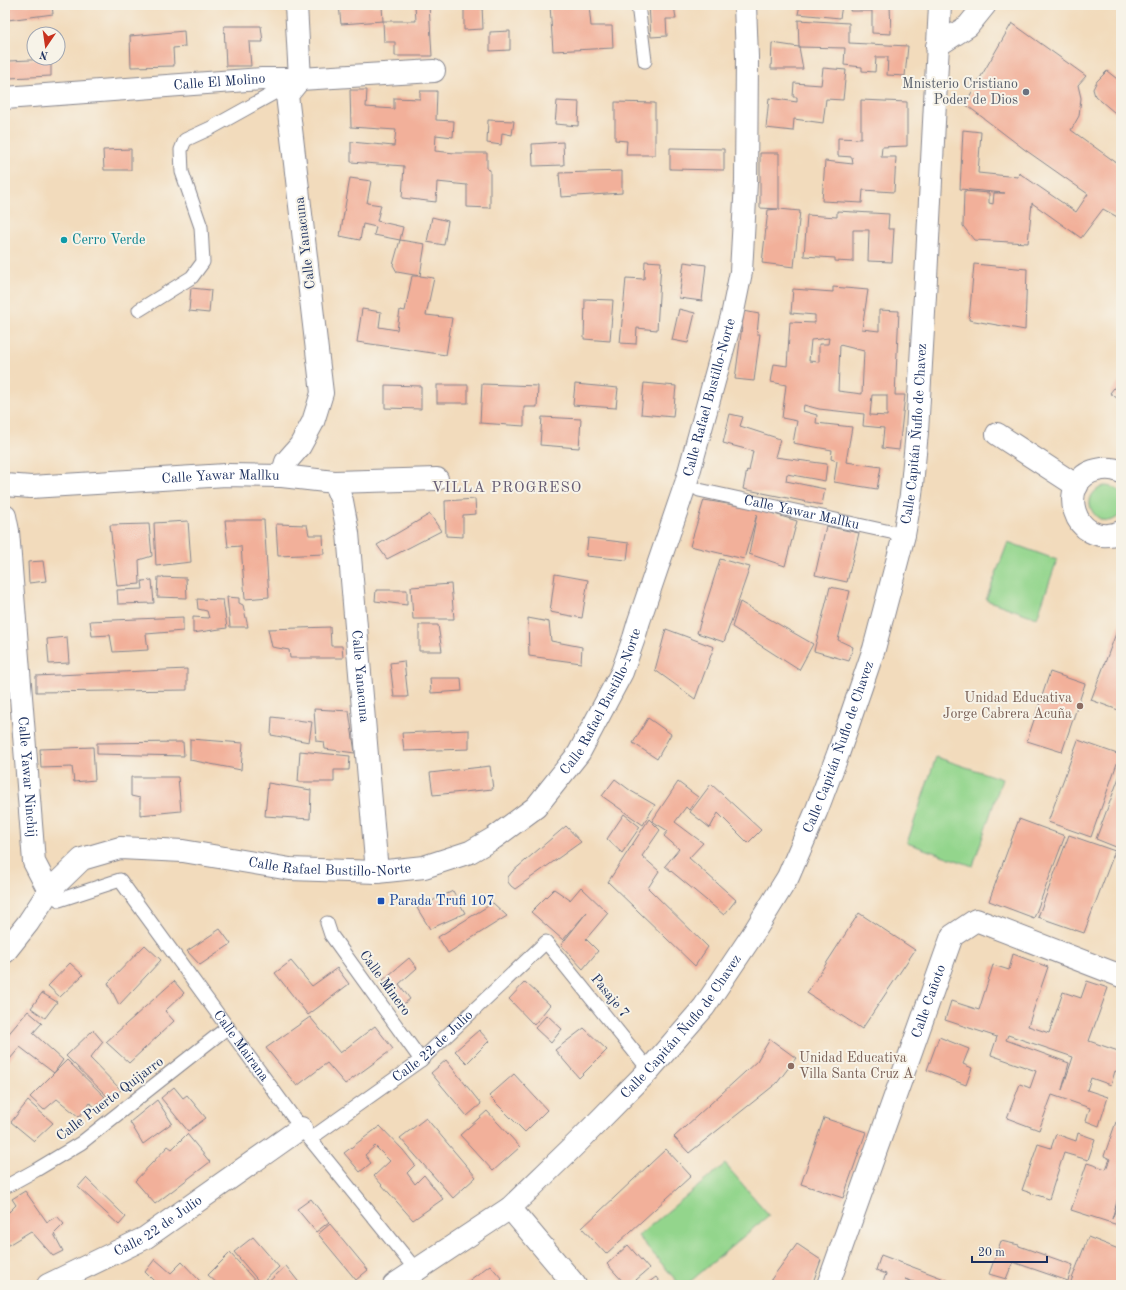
<svg xmlns="http://www.w3.org/2000/svg" width="1126" height="1290" font-family="'Old Standard TT',serif">
	<style>
		.green { fill: #93d58c; stroke: #578275 }
		.building { fill: #f2b09a; fill-rule: evenodd }
		.lines { fill: none; stroke-linecap: round; stroke-linejoin: round }
		.lane-casing { stroke: #86858d; stroke-width: 15 }
		.street-casing { stroke: #86858d; stroke-width: 24 }
		.secondary-casing { stroke: #86858d; stroke-width: 24 }
		.lane { stroke: #fff; stroke-width: 13 }
		.street { stroke: #fff; stroke-width: 22 }
		.secondary { stroke: #fff; stroke-width: 22 }
		.worship-dot { fill: #6b7280; stroke: #f7f3e8; stroke-width: 1.5 }
		.culture-dot { fill: #0f9aa8; stroke: #f7f3e8; stroke-width: 1.5 }
		.education-dot { fill: #8d6e63; stroke: #f7f3e8; stroke-width: 1.5 }
		.transit-dot { fill: #1a4fb4; stroke: #f7f3e8; stroke-width: 1.5 }
		.labels { text-anchor: middle; dominant-baseline: central; stroke-width: 4; stroke-linejoin: round; paint-order: stroke }
		.street-label { font-size: 14px; fill: #1b2f5e; stroke: #f7f3e8 }
		.worship-label { font-size: 14px; fill: #5b616d; stroke: #f7f3e8; text-anchor: end }
		.culture-label { font-size: 14px; fill: #0d838f; stroke: #f7f3e8; text-anchor: start }
		.education-label { font-size: 14px; fill: #785e54; stroke: #f7f3e8; text-anchor: end }
		.transit-label { font-size: 14px; fill: #164399; stroke: #f7f3e8; text-anchor: start }
		.neighbourhood-label { font-size: 15px; letter-spacing: 1px; fill: #665c73; stroke: #f7f3e8 }
	</style>
	<rect width="100%" height="100%" fill="#f7f3e8"/>
	<filter id="ink" filterUnits="userSpaceOnUse"><feTurbulence type="fractalNoise" baseFrequency=".025" numOctaves="2"/><feDisplacementMap in="SourceGraphic" scale="8" xChannelSelector="R" yChannelSelector="G"/><feConvolveMatrix kernelMatrix="1 2 1 2 8 2 1 2 1" color-interpolation-filters="sRGB"/></filter>
	<filter id="wash" filterUnits="userSpaceOnUse"><feTurbulence type="fractalNoise" baseFrequency=".012" numOctaves="4" result="noise"/><feDisplacementMap in="SourceGraphic" scale="16" xChannelSelector="R" yChannelSelector="G"/><feGaussianBlur stdDeviation="0.9" result="paint"/><feColorMatrix in="noise" values="0 0 0 0 0 0 0 0 0 0 0 0 0 0 0 0 0 1.4 0 .05"/><feComposite in="paint" operator="in"/></filter>
	<g filter="url(#wash)">
		<rect width="100%" height="100%" fill="#f2dbbc"/>
		<g class="green">
			<path d="M1104,486C1111,486 1115,488 1121,492V513C1104,537 1071,499 1104,486Z"/>
			<polygon points="1008,542 1057,560 1037,618 986,600"/>
			<polygon points="936,757 1002,779 973,866 907,843"/>
			<polygon points="725,1164 769,1215 686,1285 680,1285 638,1236"/>
		</g>
		<g id="blocks">
			<g class="building">
				<polygon points="7,5 52,5 53,14 8,20"/>
				<polygon points="339,5 357,5 357,7 382,6 383,21 341,24"/>
				<polygon points="415,5 429,5 432,56 395,56 395,42 384,42 383,21 416,21"/>
				<polygon points="464,5 482,5 483,29 464,30"/>
				<polygon points="550,5 589,5 591,26 612,26 613,48 553,51"/>
				<polygon points="649,5 674,5 676,19 666,19 667,36 651,37"/>
				<polygon points="800,5 842,5 840,18 798,14"/>
				<polygon points="851,5 890,5 891,34 872,33 872,11 850,11"/>
				<polygon points="798,20 849,23 849,43 908,46 905,76 887,75 888,57 876,57 875,72 862,71 862,67 844,65 845,48 799,47"/>
				<polygon points="1012,23 1086,76 1078,85 1081,98 1079,116 1071,130 1121,166 1121,219 1103,209 1081,238 1032,203 1028,243 974,240 963,226 964,191 989,193 989,203 993,204 994,193 1005,193 960,189 963,130 981,132 978,173 1018,177 1019,173 1076,212 1088,194 1024,149 965,104"/>
				<polygon points="224,26 261,26 263,42 249,42 251,66 226,66"/>
				<polygon points="184,31 185,47 173,48 174,66 131,67 130,36"/>
				<polygon points="510,31 510,50 490,51 490,32"/>
				<polygon points="772,43 799,47 803,69 771,69"/>
				<polygon points="51,59 51,76 9,78 9,61"/>
				<polygon points="823,68 846,70 843,100 826,99 823,123 794,119 793,131 766,128 769,98 797,102 797,97 793,97 794,83 821,85"/>
				<polygon points="1107,71 1121,82 1121,118 1095,96 1093,89 1097,81"/>
				<polygon points="350,90 367,90 366,107 394,109 394,98 420,99 420,91 437,91 436,120 454,121 453,137 436,135 435,151 455,153 487,153 487,169 490,170 490,208 467,207 467,185 437,182 436,202 402,198 404,166 351,162 351,142 394,146 396,130 351,127"/>
				<polygon points="861,100 907,102 907,146 882,147 881,157 896,157 894,192 863,190 862,203 822,201 825,161 853,164 852,157 838,156 838,138 861,139"/>
				<polygon points="557,101 579,102 578,126 555,124"/>
				<polygon points="615,102 655,103 655,155 626,155 627,141 615,140"/>
				<polygon points="488,120 514,121 512,135 502,133 501,145 487,143"/>
				<polygon points="563,142 564,165 533,166 532,144"/>
				<polygon points="670,148 724,149 724,170 670,169"/>
				<polygon points="131,149 131,170 104,170 103,150"/>
				<polygon points="760,153 779,153 779,209 800,211 794,267 762,263 768,210 778,209 760,208"/>
				<polygon points="622,171 622,193 561,197 559,173"/>
				<polygon points="350,178 371,181 367,203 381,205 377,221 403,227 400,240 374,235 376,227 363,224 360,240 340,236"/>
				<polygon points="837,211 889,214 888,229 894,229 892,262 868,261 869,230 853,230 853,262 835,261 835,258 804,256 807,215 837,217"/>
				<polygon points="432,217 448,221 444,245 427,242"/>
				<polygon points="400,240 425,244 420,276 434,278 426,315 452,318 446,355 357,342 362,309 381,312 379,327 397,330 400,310 405,311 412,276 420,276 397,272 393,265"/>
				<polygon points="645,261 661,262 657,330 637,328 636,344 620,343 626,278 644,279"/>
				<polygon points="684,262 706,265 702,301 679,298"/>
				<polygon points="974,264 1027,269 1025,330 969,320"/>
				<path d="M833,287L868,290L862,329L879,331V310L899,311L895,395H905L899,450L882,448L884,428L863,426L864,414L819,409L804,405L803,411L817,415L816,423L852,427L846,462L881,467L877,489L834,482L837,461L831,459L832,450L793,443L797,421L782,418L786,385L771,382L774,364L787,366L790,322L815,323V315L791,313L793,289L833,292ZM829,338L828,344H819V362L809,361L811,340ZM840,345L864,351L862,394L838,391ZM872,395H887V416L870,415Z"/>
				<polygon points="191,288 211,290 209,313 189,311"/>
				<polygon points="585,299 613,300 610,341 584,339"/>
				<polygon points="679,309 695,313 688,343 672,340"/>
				<polygon points="744,311 759,314 757,334 760,334 754,381 735,379"/>
				<polygon points="1121,379 1121,401 1110,393"/>
				<polygon points="644,383 676,386 673,417 641,414"/>
				<polygon points="482,384 538,386 537,407 524,407 524,426 480,423"/>
				<polygon points="575,384 618,388 616,408 573,405"/>
				<polygon points="385,385 421,386 421,409 385,408"/>
				<rect x="437" y="385" width="31" height="18"/>
				<polygon points="730,414 743,417 740,426 780,439 775,457 827,464 825,481 787,474 786,481 825,489 822,505 743,489 747,470 749,471 753,451 723,443"/>
				<polygon points="542,417 581,419 579,448 540,445"/>
				<polygon points="475,499 476,514 463,515 463,537 446,536 445,501"/>
				<polygon points="704,500 758,509 797,521 785,566 749,554 757,514 744,559 690,546"/>
				<polygon points="430,514 441,531 387,559 377,545"/>
				<polygon points="225,520 264,520 269,597 245,599 241,546 228,547"/>
				<polygon points="188,521 191,562 156,566 154,523"/>
				<polygon points="149,524 152,556 139,560 140,584 117,586 110,525"/>
				<polygon points="276,524 307,525 309,535 323,535 324,554 278,556"/>
				<polygon points="826,526 859,533 847,582 815,575"/>
				<polygon points="588,538 629,543 627,560 586,556"/>
				<polygon points="720,559 750,567 724,642 697,633"/>
				<polygon points="43,561 46,581 29,583 28,562"/>
				<polygon points="555,574 588,580 582,618 550,612"/>
				<polygon points="158,577 186,578 187,598 157,597"/>
				<polygon points="152,580 154,603 118,604 117,590 143,589 142,581"/>
				<polygon points="451,584 454,619 413,619 411,587"/>
				<polygon points="830,587 850,591 838,640 853,647 849,661 814,651"/>
				<polygon points="376,590 407,590 407,605 375,601"/>
				<polygon points="227,597 239,598 239,603 243,605 248,627 230,627"/>
				<polygon points="197,599 223,600 227,628 193,633 193,617 209,618 207,611 198,609"/>
				<polygon points="740,602 813,644 799,670 732,627"/>
				<polygon points="183,617 183,631 146,634 148,650 113,652 110,635 92,636 90,621"/>
				<polygon points="528,618 549,622 551,641 582,647 581,663 529,656"/>
				<polygon points="1121,620 1121,711 1091,700"/>
				<polygon points="419,625 438,625 442,651 419,651"/>
				<polygon points="330,627 331,646 342,646 343,658 290,658 289,650 272,647 268,629"/>
				<polygon points="666,629 714,647 695,699 655,670"/>
				<polygon points="67,637 69,663 49,664 47,639"/>
				<polygon points="404,661 408,697 394,697 390,663"/>
				<polygon points="187,669 187,690 36,692 36,676"/>
				<polygon points="1050,672 1085,684 1062,752 1027,741"/>
				<polygon points="430,678 461,678 462,691 431,693"/>
				<polygon points="314,709 349,711 355,753 325,749 324,742 316,741"/>
				<polygon points="272,717 312,722 309,742 271,735"/>
				<polygon points="648,718 671,734 657,759 633,743"/>
				<polygon points="469,730 469,749 404,751 402,733"/>
				<polygon points="190,739 243,743 241,770 190,760"/>
				<polygon points="1078,740 1120,755 1091,837 1048,822"/>
				<polygon points="183,742 184,756 97,754 97,743"/>
				<polygon points="93,747 95,780 74,782 72,767 41,768 40,749"/>
				<polygon points="300,751 350,756 349,770 334,770 334,782 298,782"/>
				<polygon points="490,766 493,789 433,795 430,773"/>
				<polygon points="1121,772 1121,849 1096,839"/>
				<polygon points="131,777 178,777 181,811 140,815 140,798 131,796"/>
				<polygon points="615,779 631,791 655,805 643,825 602,796"/>
				<polygon points="678,782 698,797 689,810 686,807 675,822 703,843 689,858 736,900 724,915 665,866 679,849 664,836 668,831 652,821"/>
				<polygon points="268,783 311,790 310,819 265,816"/>
				<polygon points="711,784 761,830 748,843 718,813 710,828 690,812"/>
				<polygon points="624,814 640,827 622,853 607,839"/>
				<polygon points="649,819 660,830 642,856 659,871 648,888 708,947 695,966 608,882"/>
				<polygon points="1019,819 1065,836 1034,918 989,901"/>
				<polygon points="566,826 581,842 515,889 511,886 508,882 508,877 512,872"/>
				<polygon points="1069,835 1115,851 1084,933 1038,917"/>
				<polygon points="581,887 608,913 586,939 598,951 583,969 561,945 587,912 563,940 531,912 554,889 570,900"/>
				<polygon points="453,891 465,913 430,929 417,908"/>
				<polygon points="493,903 507,916 448,953 438,937"/>
				<polygon points="859,913 915,950 862,1029 807,993"/>
				<polygon points="220,929 231,944 200,965 187,951"/>
				<polygon points="145,945 161,960 119,1005 108,983"/>
				<path d="M1013,954L1048,967L1028,1026L1049,1033L1063,992L1081,998L1087,981L1108,988L1089,1041L1121,1052V1073L1115,1071L1111,1085L1091,1078L1087,1090L1108,1097L1099,1126L1086,1121L1090,1108L1052,1095L1039,1130L1007,1118L1020,1084L1030,1088L1036,1071L991,1055L997,1037L945,1020L951,1001L979,1010L993,965L1009,970ZM1008,1035L1073,1057L1062,1090L1069,1063L1006,1040Z"/>
				<polygon points="409,958 417,968 399,984 410,999 401,1006 383,980"/>
				<polygon points="291,961 312,986 337,968 349,984 308,1015 275,973"/>
				<polygon points="70,963 83,975 60,997 48,986"/>
				<polygon points="174,981 184,993 165,1011 174,1021 129,1063 106,1042"/>
				<polygon points="525,982 550,1005 534,1025 509,999"/>
				<polygon points="42,993 57,1002 45,1018 31,1008"/>
				<polygon points="28,1011 42,1023 33,1033 63,1060 54,1073 67,1060 105,1097 95,1107 90,1103 79,1117 57,1099 44,1110 30,1097 54,1073 20,1047 5,1065 5,1038"/>
				<polygon points="547,1015 562,1029 551,1043 535,1028"/>
				<polygon points="310,1017 340,1053 375,1026 393,1049 345,1084 327,1063 297,1086 266,1048"/>
				<polygon points="584,1028 607,1050 579,1078 555,1050"/>
				<polygon points="93,1030 103,1042 90,1058 121,1090 111,1100 66,1056"/>
				<polygon points="479,1030 489,1041 467,1063 455,1051"/>
				<polygon points="939,1037 969,1049 963,1064 972,1068 966,1085 927,1070"/>
				<polygon points="770,1039 796,1058 777,1083 689,1153 674,1137 757,1061"/>
				<polygon points="446,1060 481,1104 467,1116 431,1073"/>
				<polygon points="514,1074 547,1110 525,1132 489,1096"/>
				<polygon points="174,1087 183,1098 187,1095 206,1118 188,1131 161,1098"/>
				<polygon points="157,1100 172,1123 143,1144 130,1122"/>
				<polygon points="28,1101 53,1123 34,1141 11,1122"/>
				<polygon points="487,1111 520,1147 493,1171 460,1135"/>
				<polygon points="426,1118 476,1177 453,1198 400,1138"/>
				<polygon points="824,1118 866,1132 843,1198 801,1184"/>
				<polygon points="1116,1122 1121,1124 1121,1168 1119,1174 1121,1174 1121,1187 1112,1219 1121,1196 1121,1226 1071,1210 1087,1163 1106,1169 1110,1159 1104,1156"/>
				<polygon points="380,1126 403,1150 415,1165 407,1173 415,1184 424,1175 443,1199 413,1220 374,1176 390,1161 375,1146 365,1155 371,1163 360,1172 344,1153"/>
				<polygon points="1078,1133 1095,1139 1088,1160 1064,1153 1049,1199 1022,1190 1038,1144 1051,1148 1056,1134 1076,1141"/>
				<polygon points="187,1134 210,1162 155,1204 135,1181 168,1146 172,1149"/>
				<polygon points="666,1149 691,1176 606,1254 582,1228"/>
				<polygon points="86,1178 126,1217 119,1225 78,1187"/>
				<polygon points="25,1191 47,1222 57,1216 64,1224 54,1234 63,1251 53,1256 31,1231 5,1247 5,1207 9,1212 16,1205 12,1199"/>
				<polygon points="311,1199 329,1222 316,1232 297,1209"/>
				<polygon points="330,1224 368,1270 356,1280 318,1234"/>
				<polygon points="253,1237 279,1267 261,1284 234,1252"/>
				<polygon points="1088,1237 1121,1250 1121,1269 1115,1285 1070,1284"/>
				<polygon points="1001,1241 1019,1245 1019,1246 1073,1265 1068,1281 1013,1262 1006,1279 989,1274"/>
				<polygon points="797,1244 821,1260 812,1285 767,1285"/>
				<polygon points="628,1245 649,1269 630,1285 626,1285 607,1264"/>
				<polygon points="230,1253 258,1284 257,1285 219,1285 208,1275"/>
				<polygon points="881,1255 955,1283 955,1285 922,1285 905,1279 920,1285 882,1285 886,1274 876,1270"/>
				<polygon points="155,1259 171,1273 182,1262 200,1281 195,1285 158,1285 145,1272"/>
				<polygon points="490,1265 502,1279 497,1284 498,1285 463,1285"/>
				<polygon points="286,1266 301,1285 265,1285"/>
				<polygon points="656,1277 662,1285 645,1285"/>
			</g>
		</g>
	</g>
	<g filter="url(#ink)">
		<use href="#blocks" fill-opacity="0" stroke="#86858d" stroke-width="1"/>
		<g class="lines">
			<defs>
				<g id="lane">
					<polyline points="638,5 645,61"/>
					<polyline points="139,310 192,277 203,262 201,227 182,172 181,150 185,140 211,128 292,83"/>
					<path id="s1" d="M699,490L904,535"/>
					<path id="s2" d="M49,891L59,900L120,880L301,1128L416,1270"/>
					<polyline points="327,923 331,935 421,1060"/>
					<path id="s3" d="M310,1139L421,1060L546,942L649,1070"/>
					<polyline points="5,1187 36,1170 81,1143 228,1027"/>
				</g>
				<g id="street">
					<path id="s4" d="M5,98L262,79H300L434,71"/>
					<polyline points="997,434 1077,486"/>
					<path d="M1121,472C1113,468 1106,468 1097,470C1055,479 1072,551 1121,532"/>
					<polyline points="282,476 286,462 300,446 313,422 322,393 287,95 300,79 296,5"/>
					<path id="s5" d="M334,482L342,501L348,533L377,872"/>
					<path id="s6" d="M5,485L31,487L226,475L282,476L334,482L437,479"/>
					<path id="s7" d="M5,516L8,531L34,862L49,891"/>
					<path id="s8" d="M5,952L28,923L49,891L82,859L120,848L183,851L290,869L377,872L424,867L470,852L494,838L536,807L579,753L622,672L634,638L639,621L686,483L732,316L741,272L746,182L747,57L745,5"/>
					<polyline points="510,1208 575,1285"/>
					<path id="s9" d="M48,1285L145,1238L301,1128"/>
					<path id="s10" d="M828,1285L952,936L976,920L1121,976"/>
				</g>
				<g id="secondary">
					<polyline points="937,46 968,26 985,5"/>
					<path id="s11" d="M394,1285L510,1208L578,1142L649,1070L704,1007L751,937L788,877L816,812L838,754L874,649L904,535L911,495L917,432L926,278L940,5"/>
				</g>
			</defs>
			<use href="#lane" class="lane-casing"/>
			<use href="#street" class="street-casing"/>
			<use href="#secondary" class="secondary-casing"/>
			<use href="#lane" class="lane"/>
			<use href="#street" class="street"/>
			<use href="#secondary" class="secondary"/>
		</g>
	</g>
	<circle class="worship-dot" cx="1026" cy="92" r="4"/>
	<circle class="culture-dot" cx="64" cy="240" r="4"/>
	<g class="education-dot">
		<circle cx="1080" cy="706" r="4"/>
		<circle cx="791" cy="1066" r="4"/>
	</g>
	<rect class="transit-dot" x="377" y="897" width="8" height="8" rx="2"/>
	<g class="labels">
		<g class="street-label">
			<text stroke="none"><textPath href="#s4" startOffset="215">Calle El Molino</textPath></text>
			<text transform="translate(305 243) rotate(-97)">Calle Yanacuna</text>
			<text stroke="none"><textPath href="#s8" startOffset="1044">Calle Rafael Bustillo-Norte</textPath></text>
			<text stroke="none"><textPath href="#s11" startOffset="1037">Calle Capitán Ñuflo de Chavez</textPath></text>
			<text stroke="none"><textPath href="#s6" startOffset="216">Calle Yawar Mallku</textPath></text>
			<text stroke="none"><textPath href="#s1" startOffset="105">Calle Yawar Mallku</textPath></text>
			<text stroke="none"><textPath href="#s5" startOffset="197">Calle Yanacuna</textPath></text>
			<text stroke="none"><textPath href="#s8" startOffset="720">Calle Rafael Bustillo-Norte</textPath></text>
			<text stroke="none"><textPath href="#s11" startOffset="713">Calle Capitán Ñuflo de Chavez</textPath></text>
			<text stroke="none"><textPath href="#s7" startOffset="262">Calle Yawar Ninchij</textPath></text>
			<text stroke="none"><textPath href="#s8" startOffset="372">Calle Rafael Bustillo-Norte</textPath></text>
			<text transform="translate(385 983) rotate(54)">Calle Minero</text>
			<text transform="translate(610 996) rotate(51)">Pasaje 7</text>
			<text stroke="none"><textPath href="#s10" startOffset="301">Calle Cañoto</textPath></text>
			<text stroke="none"><textPath href="#s11" startOffset="389">Calle Capitán Ñuflo de Chavez</textPath></text>
			<text stroke="none"><textPath href="#s3" startOffset="154">Calle 22 de Julio</textPath></text>
			<text stroke="none"><textPath href="#s2" startOffset="283">Calle Mairana</textPath></text>
			<text transform="translate(110 1099) rotate(-37)">Calle Puerto Quijarro</text>
			<text stroke="none"><textPath href="#s9" startOffset="125">Calle 22 de Julio</textPath></text>
		</g>
		<g class="worship-label">
			<text x="1018" y="84">Mnisterio Cristiano<tspan x="1018" dy="16">Poder de Dios</tspan></text>
		</g>
		<g class="culture-label">
			<text x="72" y="240">Cerro Verde</text>
		</g>
		<g class="education-label">
			<text x="1072" y="698">Unidad Educativa<tspan x="1072" dy="16">Jorge Cabrera Acuña</tspan></text>
			<text x="799" y="1058" text-anchor="start">Unidad Educativa<tspan x="799" dy="16">Villa Santa Cruz A</tspan></text>
		</g>
		<g class="transit-label">
			<text x="389" y="901">Parada Trufi 107</text>
		</g>
		<g class="neighbourhood-label">
			<text x="507" y="488">VILLA PROGRESO</text>
		</g>
	</g>
	<rect width="1126" height="1290" fill="none" stroke="#f7f3e8" stroke-width="20"/>
	<g transform="translate(46 46) rotate(193)"><circle r="19" fill="#f7f3e8" stroke="#9fa5b1"/>
	<path d="M0-3L7 15L0 10L-7 15Z" fill="#c8321e"/>
	<text y="-6" font-size="11" font-weight="bold" text-anchor="middle" fill="#1b2f5e">N</text>
	</g>
	<path d="M972 1256v6h75v-6" fill="none" stroke="#1b2f5e" stroke-width="2"/>
	<text x="978" y="1256" font-size="12" fill="#1b2f5e" stroke="#f7f3e8" stroke-width="3" paint-order="stroke">20 m</text>
</svg>
